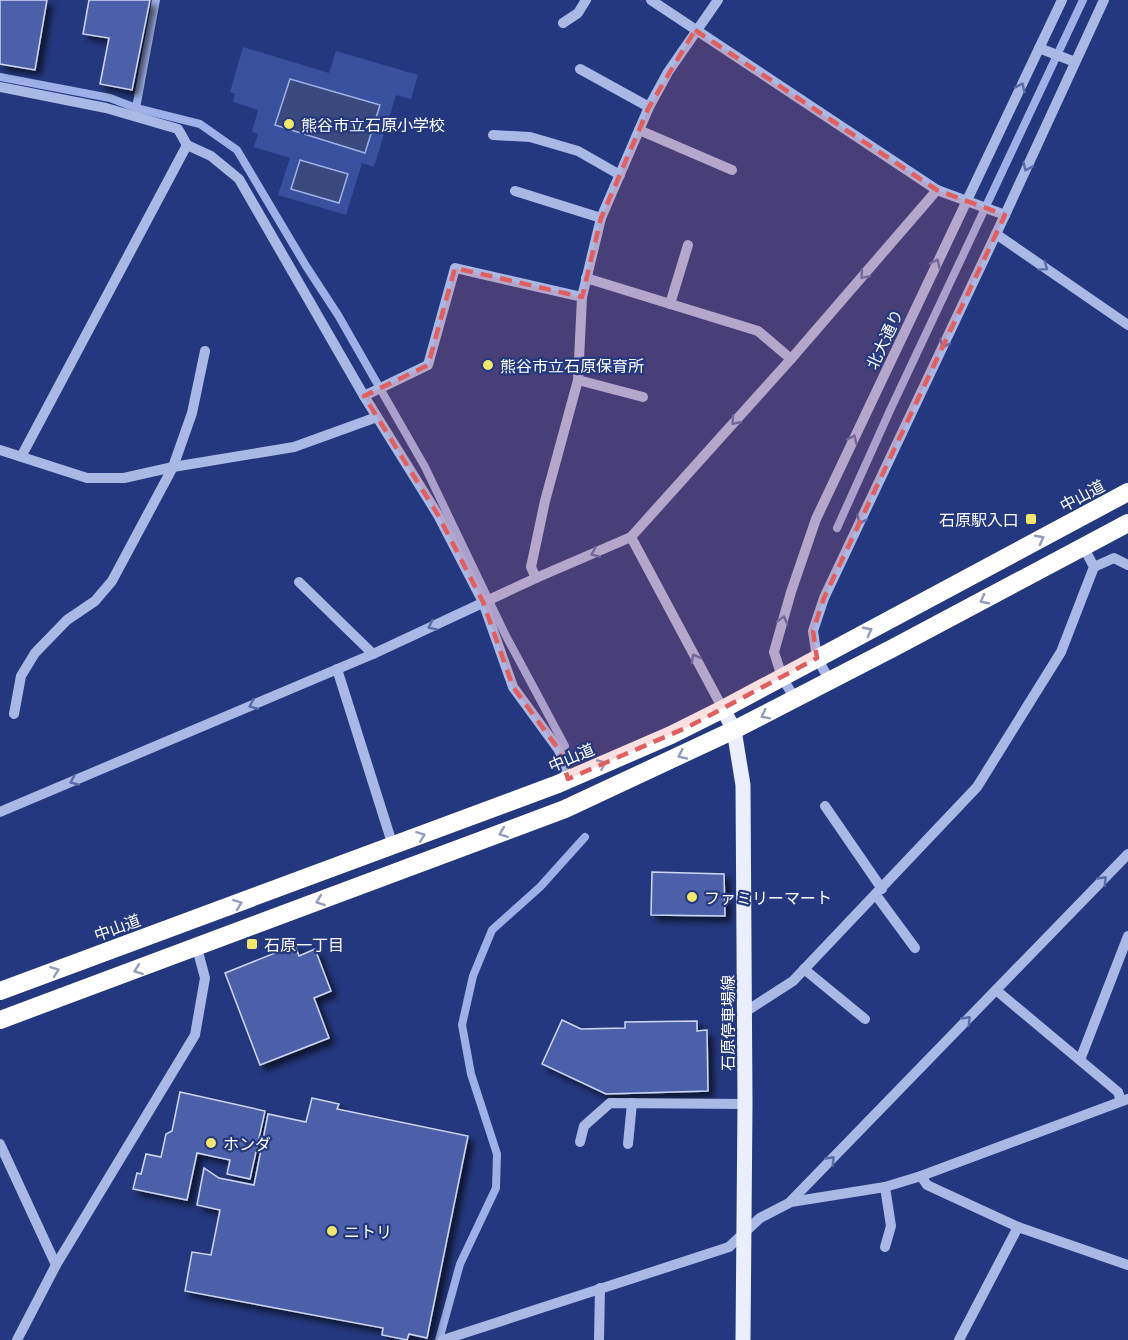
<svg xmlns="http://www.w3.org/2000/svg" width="1128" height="1340" font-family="Barlow,'Noto Sans JP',sans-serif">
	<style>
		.green { fill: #38509d }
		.water { fill: #3b4a7e; stroke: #9eb0e7; stroke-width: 1.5 }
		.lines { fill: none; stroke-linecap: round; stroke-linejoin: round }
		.stream { stroke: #9eb0e7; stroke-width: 8 }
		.building { fill: #4c61a8; stroke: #cdd6f5; stroke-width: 1.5; filter: url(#shadow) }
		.minor { stroke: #aab8e6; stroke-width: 10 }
		.major { stroke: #ebeefd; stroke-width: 15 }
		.highway { stroke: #fff; stroke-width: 18 }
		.oneway { stroke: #5a6ba8 }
		.oneway2 { stroke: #929cbf }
		.marked { fill: #e05e5e; fill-opacity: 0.2; stroke: #e05e5e; stroke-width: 4.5; stroke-dasharray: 12 8; stroke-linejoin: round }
		.poi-dot { fill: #f1e76d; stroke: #24387f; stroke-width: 2 }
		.labels { text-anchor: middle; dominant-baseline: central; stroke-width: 4.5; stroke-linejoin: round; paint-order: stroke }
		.poi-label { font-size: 16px; fill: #fff; stroke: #24387f; text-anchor: start }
		.street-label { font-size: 16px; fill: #fff; stroke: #24387f }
	</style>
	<defs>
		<filter id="shadow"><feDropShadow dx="5.5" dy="5.5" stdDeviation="3" flood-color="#0009"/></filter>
	</defs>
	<rect width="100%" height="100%" fill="#24387f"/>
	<polygon class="green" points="243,47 329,73 336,51 418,75 411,99 396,95 374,167 362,163 346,215 278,195 290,158 254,147 258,134 252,132 258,110 233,102 235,94 230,92"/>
	<g class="water">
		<polygon points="290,79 380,105 365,153 275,125"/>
		<polygon points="300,160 348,174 339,203 291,189"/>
	</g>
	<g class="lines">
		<g class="stream">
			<polyline points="0,77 110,98 136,108 200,124 237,150 306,266 338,315 425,467 506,636 565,746"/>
			<polyline points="136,108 156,0"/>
			<polyline points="837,528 892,406 1083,0"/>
			<polyline points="439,1340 460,1264 496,1188 497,1154 471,1074 462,1025 473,976 492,930 540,887 585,837"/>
		</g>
	</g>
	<g class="building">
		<polygon points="0,0 47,0 35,70 0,64"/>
		<polygon points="89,0 150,0 132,90 100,84 109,38 83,34"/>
		<polygon points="652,872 724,874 725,916 651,915"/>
		<polygon points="295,945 299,956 315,949 331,991 314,998 329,1038 260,1065 225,973"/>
		<polygon points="562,1020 581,1029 625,1028 625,1022 697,1021 697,1031 707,1030 708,1091 606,1094 542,1064"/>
		<polygon points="180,1092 265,1111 250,1179 227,1174 230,1160 197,1153 187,1200 133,1189 137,1173 141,1174 146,1154 161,1157 166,1134 172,1131"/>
		<polygon points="312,1098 339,1104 337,1109 468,1136 427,1338 409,1334 407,1340 382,1335 383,1328 185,1291 192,1252 211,1255 220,1210 197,1205 204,1168 219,1178 254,1185 268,1114 306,1122"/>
	</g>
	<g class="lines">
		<g class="minor">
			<polyline points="651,0 937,190"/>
			<polyline points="563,23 578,13 586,0"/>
			<polyline points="1039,48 1075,62"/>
			<polyline points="580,69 649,107"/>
			<polyline points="0,87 106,108 178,129 187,145 211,156 239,179 364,396 438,515 483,602 513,687 559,750 568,779"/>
			<polyline points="639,130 732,170"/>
			<polyline points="493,135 530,137 578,151 620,175"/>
			<polyline points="515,191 601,218"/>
			<polyline points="996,234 1128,325"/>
			<polyline points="586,278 758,331 791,359"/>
			<polyline points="670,304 688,245"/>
			<polyline points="578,380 643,397"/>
			<polyline points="364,396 428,365 455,268 582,297"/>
			<polyline points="0,450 87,478 124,478 173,467 294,447 377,417"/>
			<polyline points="22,455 187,145"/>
			<polyline points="631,537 723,709"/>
			<polyline points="1094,567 1114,558 1128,565"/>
			<polyline points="536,578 531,567 545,501 578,380 582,297 601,218 649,107 668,72 718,0"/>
			<polyline points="299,582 373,654"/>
			<polyline points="337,669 393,846"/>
			<polyline points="830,681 817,658 813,631 824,598 1005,215 1104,0"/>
			<polyline points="795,699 782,677 774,652 791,592 816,519 1062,0"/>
			<polyline points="14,714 21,676 35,653 67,620 95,601 112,581 173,467 192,413 205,351"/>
			<polyline points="825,806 882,889"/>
			<polyline points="0,812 373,654 536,578 631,537 791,359 937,190 1005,215"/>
			<polyline points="876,895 915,948"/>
			<polyline points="804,969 865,1019"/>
			<polyline points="996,990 1118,1092 1121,1101"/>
			<polyline points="745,1012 793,981 977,787 1061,652 1094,567 1083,546"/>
			<polyline points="1080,1060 1128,936"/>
			<polyline points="580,1142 584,1126 610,1103 745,1104"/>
			<polyline points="0,1144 56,1265"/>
			<polyline points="628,1144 632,1103"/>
			<polyline points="921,1176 927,1185 1018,1227 1128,1265"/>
			<polyline points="885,1187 891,1226 885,1247"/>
			<polyline points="791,1201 1128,854"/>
			<polyline points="17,1340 56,1265 195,1035 205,978 197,948"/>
			<polyline points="443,1340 729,1247 760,1218 791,1202 885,1187 921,1176 1128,1099"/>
			<polyline points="599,1340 600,1288"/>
			<polyline points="959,1340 1018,1227"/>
		</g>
		<polyline class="major" points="723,709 734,730 743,785 745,1104 743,1340"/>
		<g class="highway">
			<polyline points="0,991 558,784 671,735 723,709 1128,492"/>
			<polyline points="0,1020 565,809 734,730 893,648 1128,523"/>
		</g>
	</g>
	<defs><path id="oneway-chevron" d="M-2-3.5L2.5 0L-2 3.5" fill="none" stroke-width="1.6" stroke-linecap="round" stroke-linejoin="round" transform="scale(1.5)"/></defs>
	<g class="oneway">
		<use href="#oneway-chevron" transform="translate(1021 87) rotate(-64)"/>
		<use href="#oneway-chevron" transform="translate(1027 167) rotate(114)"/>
		<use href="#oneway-chevron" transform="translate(936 263) rotate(-65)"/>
		<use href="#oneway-chevron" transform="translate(1044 267) rotate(35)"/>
		<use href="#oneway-chevron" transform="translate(864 275) rotate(131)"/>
		<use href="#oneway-chevron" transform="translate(944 344) rotate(115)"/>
		<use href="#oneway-chevron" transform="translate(735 421) rotate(132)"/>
		<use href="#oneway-chevron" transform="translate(853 439) rotate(-65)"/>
		<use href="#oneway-chevron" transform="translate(861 520) rotate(115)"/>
		<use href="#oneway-chevron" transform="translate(595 553) rotate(157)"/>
		<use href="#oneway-chevron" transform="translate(783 620) rotate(-75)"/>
		<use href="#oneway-chevron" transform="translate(432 626) rotate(155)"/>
		<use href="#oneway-chevron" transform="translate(695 658) rotate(-118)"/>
		<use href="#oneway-chevron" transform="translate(253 705) rotate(157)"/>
		<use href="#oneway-chevron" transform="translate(74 781) rotate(157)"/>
		<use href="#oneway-chevron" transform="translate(1103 880) rotate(-46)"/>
		<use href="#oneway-chevron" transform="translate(967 1020) rotate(-46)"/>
		<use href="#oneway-chevron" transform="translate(831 1160) rotate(-46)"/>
	</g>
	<g class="oneway2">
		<use href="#oneway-chevron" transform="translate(1040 539) rotate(-28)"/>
		<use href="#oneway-chevron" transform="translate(984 600) rotate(152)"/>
		<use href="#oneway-chevron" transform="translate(868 631) rotate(-28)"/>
		<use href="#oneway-chevron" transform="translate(765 715) rotate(153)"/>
		<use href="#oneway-chevron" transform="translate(682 755) rotate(155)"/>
		<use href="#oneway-chevron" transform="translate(602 764) rotate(-23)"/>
		<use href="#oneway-chevron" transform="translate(503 833) rotate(159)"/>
		<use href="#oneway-chevron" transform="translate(421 836) rotate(-21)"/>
		<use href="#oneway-chevron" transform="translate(320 901) rotate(159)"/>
		<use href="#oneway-chevron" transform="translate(238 904) rotate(-20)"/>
		<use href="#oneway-chevron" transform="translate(138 970) rotate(160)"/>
		<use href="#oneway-chevron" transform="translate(55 971) rotate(-20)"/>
	</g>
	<path class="marked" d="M695,30L937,190L1005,215L824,598L813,631L817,658L688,727L568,779L559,750L513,687L483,602L438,515L364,396L428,365L455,268L582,297L601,218L649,107Z"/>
	<g class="poi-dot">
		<circle cx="289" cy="124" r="6"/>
		<circle cx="488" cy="365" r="6"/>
		<rect x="1025" y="513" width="12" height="12" rx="3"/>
		<circle cx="692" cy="897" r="6"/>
		<rect x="246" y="938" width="12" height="12" rx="3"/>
		<circle cx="211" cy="1143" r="6"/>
		<circle cx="332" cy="1231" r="6"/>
	</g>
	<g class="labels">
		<g class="poi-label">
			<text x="301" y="124">熊谷市立石原小学校</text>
			<text x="500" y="365">熊谷市立石原保育所</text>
			<text x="1019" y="519" text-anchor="end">石原駅入口</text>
			<text x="704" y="897">ファミリーマート</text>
			<text x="264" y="944">石原一丁目</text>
			<text x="223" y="1143">ホンダ</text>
			<text x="344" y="1231">ニトリ</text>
		</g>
		<g class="street-label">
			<text transform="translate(884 339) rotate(-65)">北大通り</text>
			<text transform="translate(1082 495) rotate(-28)">中山道</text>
			<text transform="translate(571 757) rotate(-23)">中山道</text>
			<text transform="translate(117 927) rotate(-20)">中山道</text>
			<text transform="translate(727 1023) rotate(-90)">石原停車場線</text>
		</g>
	</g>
</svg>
